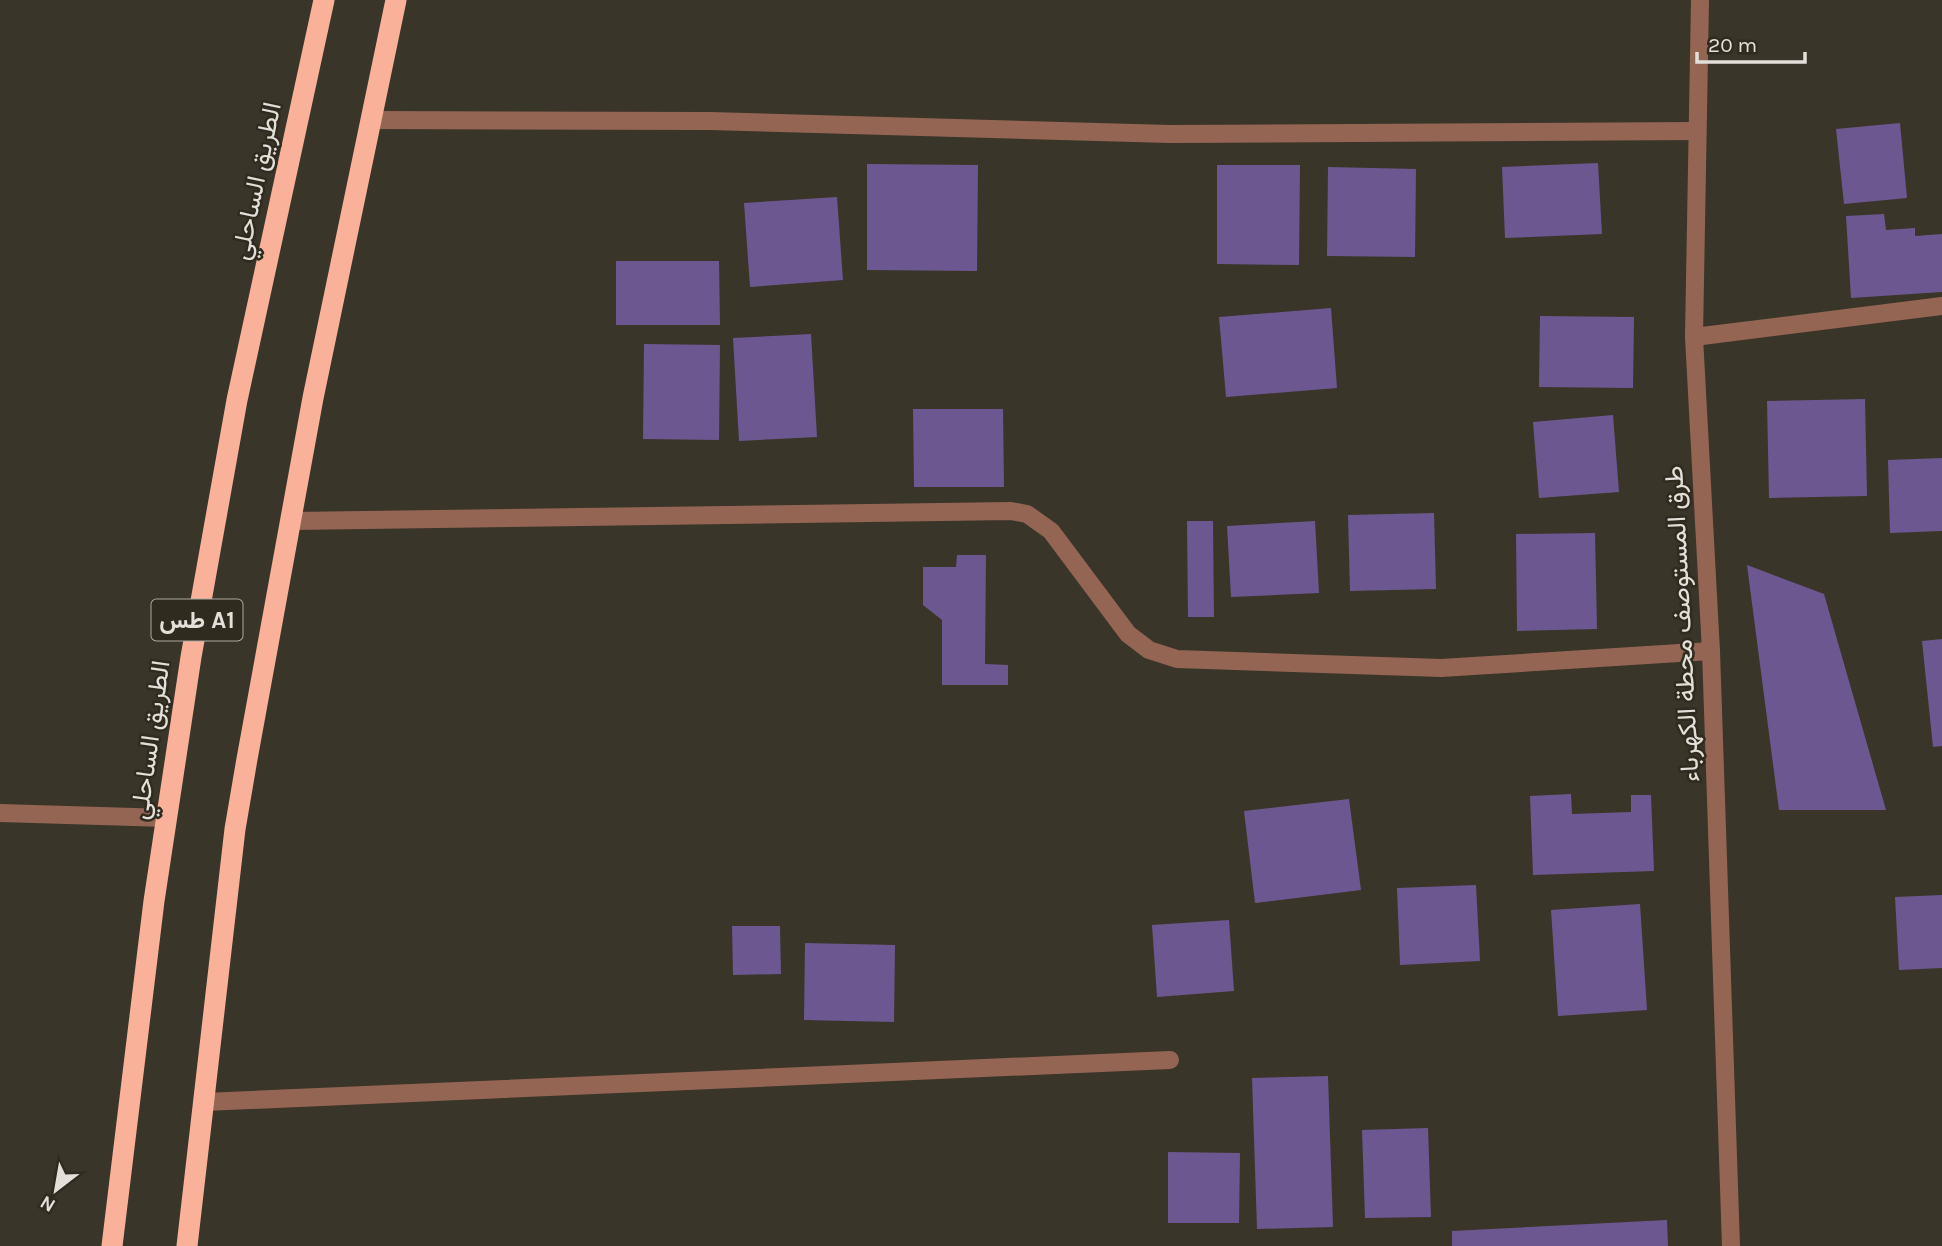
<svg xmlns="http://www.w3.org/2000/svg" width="1942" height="1246" font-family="Karla,Vazirmatn,sans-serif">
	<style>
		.building { fill: #6d5790 }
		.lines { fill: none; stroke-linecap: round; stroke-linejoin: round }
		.minor { stroke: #956554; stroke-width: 18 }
		.highway { stroke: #f9b299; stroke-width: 21 }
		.labels { text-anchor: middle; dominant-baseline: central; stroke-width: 5; stroke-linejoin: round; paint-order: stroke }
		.shield { fill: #302b1f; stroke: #adaaa1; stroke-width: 2 }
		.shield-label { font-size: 24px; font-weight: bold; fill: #e3e0d9 }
		.street-label { font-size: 26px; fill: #e3e0d9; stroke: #302b1f }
	</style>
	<rect width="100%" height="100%" fill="#3a3529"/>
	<g class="building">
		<polygon points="1900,123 1907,198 1844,204 1836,129"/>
		<polygon points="1598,163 1602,234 1505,238 1502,167"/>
		<polygon points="867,164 978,165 977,271 867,270"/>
		<polygon points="1217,165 1300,165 1299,265 1217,264"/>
		<polygon points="1328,167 1416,169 1415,257 1327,256"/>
		<polygon points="837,197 843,280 750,287 744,203"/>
		<polygon points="1884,214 1886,230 1915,228 1915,236 1942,234 1942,292 1851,298 1846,216"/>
		<polygon points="616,261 719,261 720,325 616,325"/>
		<polygon points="1331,308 1337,388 1226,397 1219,317"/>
		<polygon points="1540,316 1634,317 1633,388 1539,387"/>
		<polygon points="811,334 817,437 739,441 733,338"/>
		<polygon points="644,344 720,345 719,440 643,439"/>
		<polygon points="1865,399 1867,496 1769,498 1767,401"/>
		<polygon points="913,409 1003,409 1004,487 914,487"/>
		<polygon points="1613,415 1619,492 1539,498 1533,422"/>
		<polygon points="1942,458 1942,531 1890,533 1888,460"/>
		<polygon points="1434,513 1436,589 1350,591 1348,515"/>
		<polygon points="1187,521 1213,521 1214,617 1188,617"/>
		<polygon points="1315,521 1319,593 1231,597 1227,526"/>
		<polygon points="1595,533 1597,629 1517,631 1516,534"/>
		<polygon points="957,555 986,555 985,664 1008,665 1008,685 942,685 942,620 923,605 923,567 956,567"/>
		<polygon points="1747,565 1824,594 1886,810 1779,810"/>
		<polygon points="1942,639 1942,746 1933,747 1922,641"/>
		<polygon points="1571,794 1572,814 1631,812 1631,795 1651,795 1654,871 1533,875 1530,796"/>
		<polygon points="1349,799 1361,890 1255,903 1244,811"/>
		<polygon points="1476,885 1480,961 1400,965 1397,888"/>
		<polygon points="1942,895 1942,968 1899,970 1895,897"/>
		<polygon points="1640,904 1647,1010 1558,1016 1551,910"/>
		<polygon points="1229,920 1234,991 1157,997 1152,925"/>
		<polygon points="732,926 780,926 781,974 733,975"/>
		<polygon points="805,943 895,945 894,1022 804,1020"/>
		<polygon points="1328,1076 1333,1227 1257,1229 1252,1078"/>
		<polygon points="1428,1128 1431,1217 1365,1218 1362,1130"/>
		<polygon points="1168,1152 1240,1153 1239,1223 1168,1223"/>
		<polygon points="1667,1220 1668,1246 1452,1246 1452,1231"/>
	</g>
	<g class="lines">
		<g class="minor">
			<polyline points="1700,0 1694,337 1711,651 1731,1246"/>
			<polyline points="370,120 710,121 1170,134 1697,131"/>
			<polyline points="1694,337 1942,306"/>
			<polyline points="292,521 1011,511 1027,514 1051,531 1128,634 1149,650 1177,659 1441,668 1711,651"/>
			<polyline points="0,813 167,818"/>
			<polyline points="205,1102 1170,1060"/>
		</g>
		<g class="highway">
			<polyline points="112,1246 154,901 191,657 237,400 324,0"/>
			<polyline points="187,1246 235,829 247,759 313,398 396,0"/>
		</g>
	</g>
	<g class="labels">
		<rect class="shield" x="151.5" y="599.5" width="91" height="41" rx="5"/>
		<g class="shield-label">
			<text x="197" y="620">طس A1</text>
		</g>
		<g class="street-label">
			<text transform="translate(256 181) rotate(-78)">الطريق الساحلي</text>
			<text transform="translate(1682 624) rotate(-93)">طرق المستوصف محطة الكهرباء</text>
			<text transform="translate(150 740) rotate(-82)">الطريق الساحلي</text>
		</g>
	</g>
	<g transform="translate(56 1190) rotate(211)" stroke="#302b1f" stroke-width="5" paint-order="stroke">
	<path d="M0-5L12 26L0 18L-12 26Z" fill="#e3e0d9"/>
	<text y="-10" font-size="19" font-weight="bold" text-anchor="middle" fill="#e3e0d9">N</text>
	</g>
	<path d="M1697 52v10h108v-10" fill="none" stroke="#e3e0d9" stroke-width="3.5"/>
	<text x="1708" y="52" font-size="21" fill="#e3e0d9" stroke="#302b1f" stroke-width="5" paint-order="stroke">20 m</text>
</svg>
